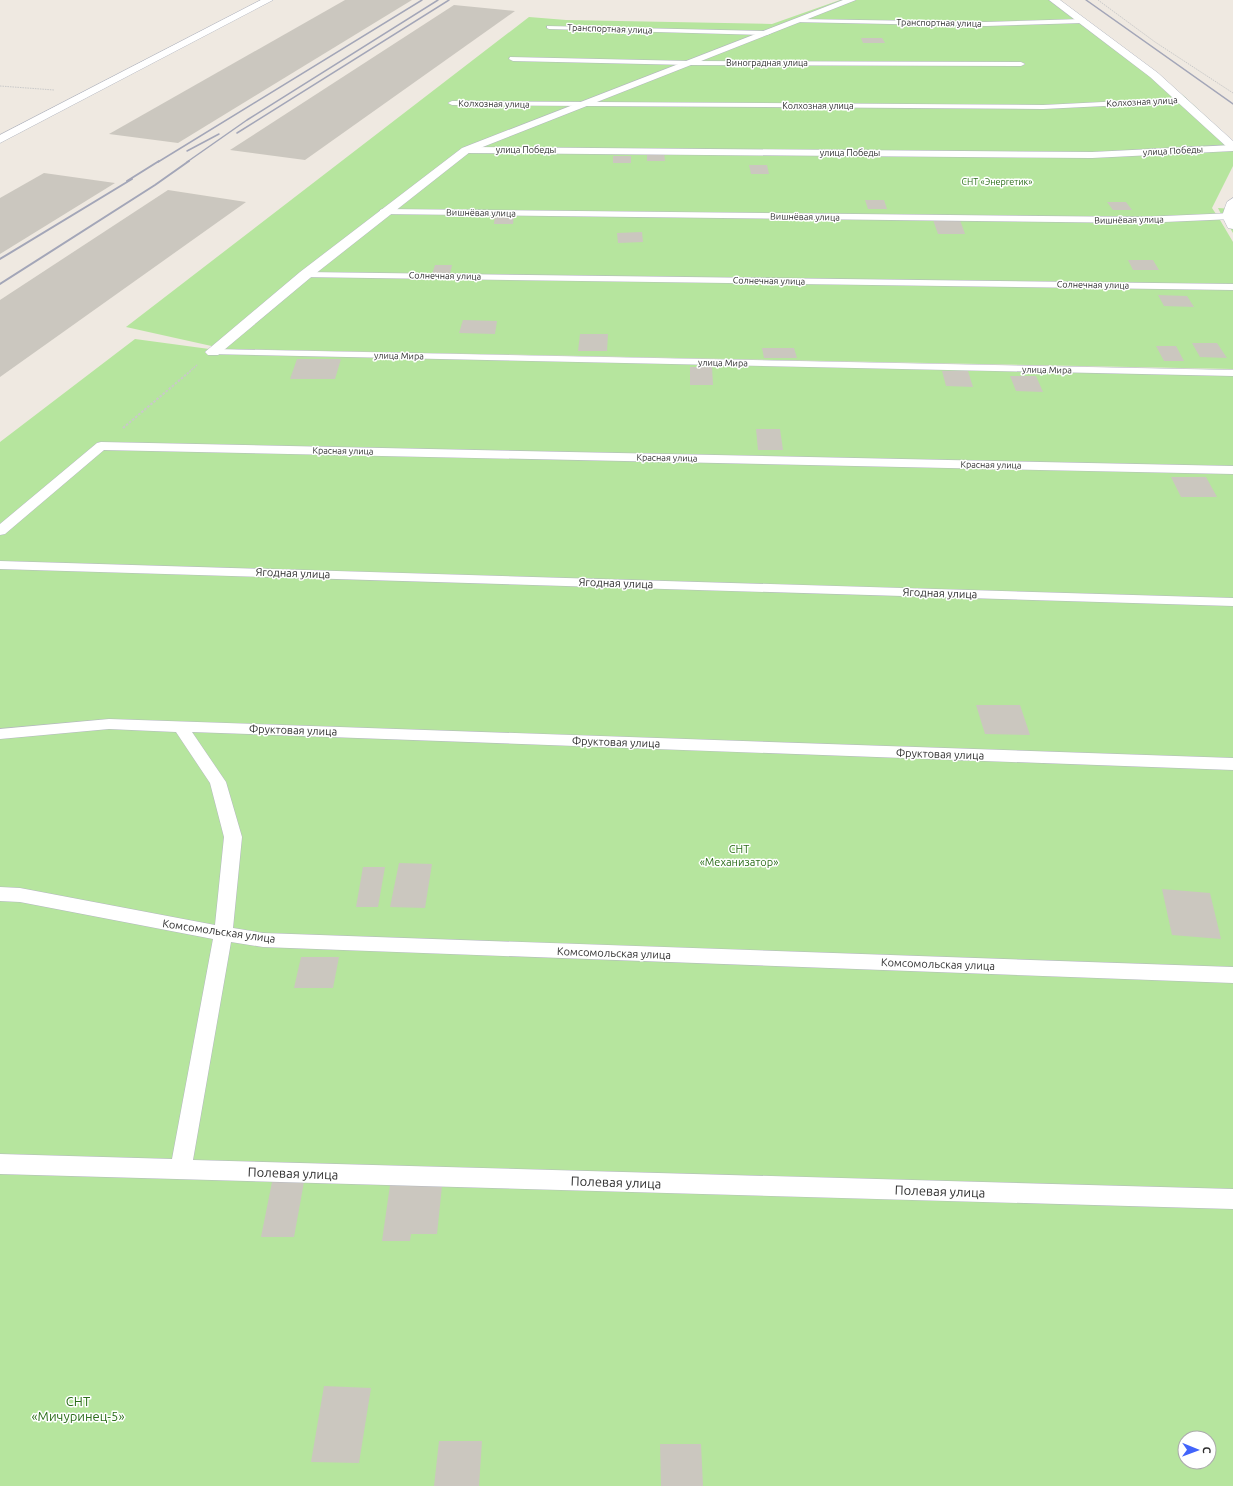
<svg xmlns="http://www.w3.org/2000/svg" width="1233" height="1486" font-family="Ubuntu,sans-serif">
	<style>
		.green { fill: #b6e59e; fill-rule: evenodd }
		.building { fill: #cbc7bf }
		.lines { fill: none; stroke-linecap: round; stroke-linejoin: round }
		.service-casing { stroke: #b4b7c1; stroke-width: 1 }
		.minor-casing { stroke: #b4b7c1; stroke-width: 1 }
		.path-far2 { stroke: #c9c9c9; stroke-width: 1; stroke-dasharray: 1.5 1; stroke-linecap: butt }
		.path-far1 { stroke: #c9c9c9; stroke-width: 1.5; stroke-dasharray: 2 1; stroke-linecap: butt }
		.path { stroke: #c9c9c9; stroke-width: 2; stroke-dasharray: 2.5 1.5; stroke-linecap: butt }
		.service { fill: #fff; fill-rule: evenodd }
		.minor { fill: #fff; fill-rule: evenodd }
		.rail-far1 { stroke: #a3a6b8; stroke-width: 1.5 }
		.rail { stroke: #a3a6b8; stroke-width: 2 }
		.labels { text-anchor: middle; dominant-baseline: central; stroke-width: 3; stroke-linejoin: round; paint-order: stroke }
		.far-street-label { font-size: 9px; fill: #2e2e2e; stroke: #fff }
		.far-park-label { font-size: 9px; fill: #2c6e1b; stroke: #fff }
		.street-label { font-size: 11px; fill: #2e2e2e; stroke: #fff }
		.park-label { font-size: 11px; fill: #2c6e1b; stroke: #fff }
		.near-street-label { font-size: 13px; fill: #2e2e2e; stroke: #fff }
		.near-park-label { font-size: 13px; fill: #2c6e1b; stroke: #fff }
	</style>
	<rect width="100%" height="100%" fill="#efe9e1"/>
	<g class="green">
		<polygon points="840,0 1051,0 1086,21 1185,97 1233,142 1233,166 1212,208 1216,214 1221,214 1218,208 1233,209 1233,233 1225,220 1227,217 1220,220 1233,242 1233,369 225,349 126,327 529,17 566,20 772,24"/>
		<path d="M135,339L224,351L1233,371V1486H0V442ZM1185,1438H1209V1462H1185Z"/>
	</g>
	<g class="building">
		<polygon points="345,0 412,0 178,143 109,134"/>
		<polygon points="454,5 515,11 305,160 230,150"/>
		<polygon points="861,38 882,38 885,43 863,43"/>
		<polygon points="647,153 664,153 665,161 647,161"/>
		<rect x="613" y="156" width="18" height="7"/>
		<polygon points="749,165 767,165 769,174 751,174"/>
		<polygon points="44,173 115,183 0,254 0,198"/>
		<polygon points="168,190 246,202 0,377 0,300"/>
		<polygon points="865,200 884,200 887,209 868,209"/>
		<polygon points="1107,202 1126,202 1132,210 1113,210"/>
		<polygon points="495,215 514,215 513,224 494,224"/>
		<polygon points="933,220 960,220 965,234 938,234"/>
		<polygon points="642,232 643,242 618,243 617,233"/>
		<polygon points="1128,260 1153,260 1159,270 1133,270"/>
		<polygon points="435,265 452,265 450,274 432,274"/>
		<polygon points="1158,295 1187,296 1194,307 1164,306"/>
		<polygon points="463,320 497,321 495,334 459,333"/>
		<polygon points="580,334 608,334 607,351 578,351"/>
		<polygon points="1192,343 1217,343 1227,358 1200,357"/>
		<polygon points="1156,346 1176,346 1184,361 1164,361"/>
		<polygon points="762,348 794,348 797,358 764,358"/>
		<polygon points="297,359 341,359 335,379 290,379"/>
		<polygon points="690,367 712,367 713,385 690,385"/>
		<polygon points="942,371 968,371 973,387 946,386"/>
		<polygon points="1010,376 1036,376 1043,392 1016,391"/>
		<polygon points="756,429 780,429 783,450 758,450"/>
		<polygon points="1171,477 1206,477 1217,497 1181,497"/>
		<polygon points="976,705 1020,705 1030,735 985,734"/>
		<polygon points="399,863 432,864 425,908 390,907"/>
		<polygon points="363,867 385,867 378,907 356,907"/>
		<polygon points="1162,889 1210,893 1221,939 1172,935"/>
		<polygon points="301,957 339,957 333,988 294,988"/>
		<polygon points="272,1182 304,1182 294,1237 261,1237"/>
		<polygon points="390,1185 442,1186 437,1234 411,1234 410,1241 382,1241"/>
		<polygon points="324,1386 371,1388 359,1463 311,1462"/>
		<polygon points="439,1441 482,1441 479,1486 434,1486"/>
		<polygon points="660,1444 701,1444 703,1486 661,1486"/>
	</g>
	<g class="lines">
		<defs>
			<g id="service">
				<polygon points="796,19 986,22 1082,19 1085,21 1082,23 986,26 794,22 794,20"/>
				<polygon points="547,26 767,31 771,33 767,35 549,29 547,28"/>
				<polygon points="510,57 689,61 1021,62 1025,64 1021,66 689,65 513,61 509,59"/>
				<polygon points="1183,98 1186,98 1186,102 1043,109 452,105 448,103 452,101 1043,105"/>
				<polygon points="1233,145 1233,151 1092,158 466,153 462,150 466,147 1092,152"/>
				<polygon points="383,209 1141,217 1233,213 1233,219 1141,223 380,214 380,210"/>
				<polygon points="305,272 1233,284 1233,290 301,277 300,275 301,273"/>
				<polygon points="213,349 1233,370 1233,376 209,354 207,352"/>
				<polygon points="101,442 1233,466 1233,474 104,450 5,534 0,535 0,524 97,443"/>
				<polygon points="0,561 1233,598 1233,606 0,569"/>
				<polygon points="109,719 1233,758 1233,770 192,732 226,782 242,837 233,928 263,933 1233,967 1233,983 263,947 231,942 193,1160 1233,1189 1233,1209 0,1174 0,1154 172,1159 213,939 20,902 0,901 0,887 20,888 215,925 224,837 210,783 176,732 109,729 0,739 0,729"/>
			</g>
			<g id="minor">
				<polygon points="261,0 273,0 0,143 0,135"/>
				<polygon points="843,0 856,0 470,152 310,278 218,355 208,355 205,352 300,272 462,148"/>
				<polygon points="1049,0 1060,0 1158,73 1233,141 1233,150 1229,149 1150,77"/>
				<polygon points="1233,198 1233,229 1228,228 1222,216 1227,202"/>
			</g>
		</defs>
		<use href="#service" class="service-casing"/>
		<use href="#minor" class="minor-casing"/>
		<g class="path-far2">
			<polyline points="1098,0 1155,42 1233,93"/>
			<polyline points="0,86 54,90"/>
		</g>
		<polyline class="path-far1" points="187,374 197,365"/>
		<polyline class="path" points="123,428 188,373"/>
		<use href="#service" class="service"/>
		<use href="#minor" class="minor"/>
		<g class="rail-far1">
			<polyline points="1086,0 1233,104"/>
			<polyline points="237,133 449,0"/>
			<polyline points="187,151 219,134"/>
			<polyline points="158,162 422,0"/>
			<polyline points="187,162 247,120 438,0"/>
		</g>
		<g class="rail">
			<polyline points="127,181 159,161"/>
			<polyline points="0,259 132,179"/>
			<polyline points="0,284 155,185 189,161"/>
		</g>
	</g>
	<g class="labels">
		<g class="far-street-label">
			<text transform="translate(939 23) rotate(1)">Транспортная улица</text>
			<text transform="translate(610 29) rotate(2)">Транспортная улица</text>
			<text x="767" y="63">Виноградная улица</text>
			<text transform="translate(1142 102) rotate(-3)">Колхозная улица</text>
			<text transform="translate(494 104) rotate(1)">Колхозная улица</text>
			<text x="818" y="106">Колхозная улица</text>
			<text x="526" y="150">улица Победы</text>
			<text transform="translate(1173 151) rotate(-3)">улица Победы</text>
			<text x="850" y="153">улица Победы</text>
			<text transform="translate(481 213) rotate(1)">Вишнёвая улица</text>
			<text transform="translate(805 217) rotate(1)">Вишнёвая улица</text>
			<text transform="translate(1129 220) rotate(-1)">Вишнёвая улица</text>
			<text transform="translate(445 276) rotate(1)">Солнечная улица</text>
			<text transform="translate(769 281) rotate(1)">Солнечная улица</text>
			<text transform="translate(1093 285) rotate(1)">Солнечная улица</text>
			<text transform="translate(399 356) rotate(1)">улица Мира</text>
			<text transform="translate(723 363) rotate(1)">улица Мира</text>
			<text transform="translate(1047 370) rotate(1)">улица Мира</text>
			<text transform="translate(343 451) rotate(1)">Красная улица</text>
			<text transform="translate(667 458) rotate(1)">Красная улица</text>
			<text transform="translate(991 465) rotate(1)">Красная улица</text>
		</g>
		<g class="far-park-label">
			<text x="997" y="182">СНТ «Энергетик»</text>
		</g>
		<g class="street-label">
			<text transform="translate(293 573) rotate(2)">Ягодная улица</text>
			<text transform="translate(616 583) rotate(2)">Ягодная улица</text>
			<text transform="translate(940 593) rotate(2)">Ягодная улица</text>
			<text transform="translate(293 730) rotate(2)">Фруктовая улица</text>
			<text transform="translate(616 742) rotate(2)">Фруктовая улица</text>
			<text transform="translate(940 754) rotate(2)">Фруктовая улица</text>
			<text transform="translate(219 931) rotate(8)">Комсомольская улица</text>
			<text transform="translate(614 953) rotate(2)">Комсомольская улица</text>
			<text transform="translate(938 964) rotate(2)">Комсомольская улица</text>
		</g>
		<g class="park-label">
			<text x="739" y="849">СНТ<tspan x="739" dy="13">«Механизатор»</tspan></text>
		</g>
		<g class="near-street-label">
			<text transform="translate(293 1173) rotate(2)">Полевая улица</text>
			<text transform="translate(616 1182) rotate(2)">Полевая улица</text>
			<text transform="translate(940 1191) rotate(2)">Полевая улица</text>
		</g>
		<g class="near-park-label">
			<text x="78" y="1401">СНТ<tspan x="78" dy="15">«Мичуринец-5»</tspan></text>
		</g>
	</g>
	<g transform="translate(1197 1450) rotate(91)"><circle r="19" fill="#ffffff" stroke="#ababab"/>
	<path d="M0-3L7 15L0 10L-7 15Z" fill="#4264fb"/>
	<text y="-6" font-size="11" font-weight="bold" text-anchor="middle" fill="#2e2e2e">С</text>
	</g>
</svg>
